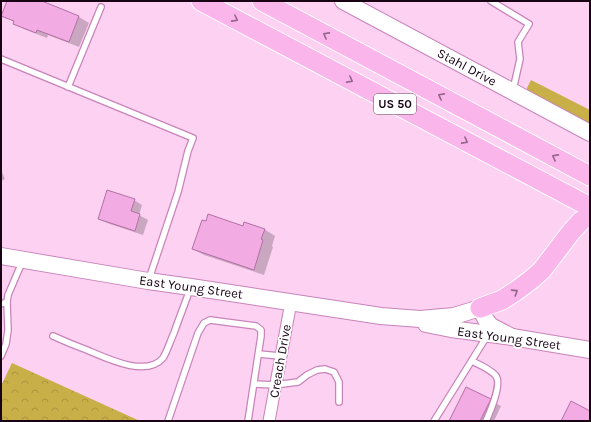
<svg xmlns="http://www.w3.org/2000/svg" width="591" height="422" font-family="Karla,sans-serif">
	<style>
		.green { fill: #c9af47 }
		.forest { fill: url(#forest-crowns) }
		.shadow { fill: #0003 }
		.building { fill: #f3ace3; stroke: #b270a4 }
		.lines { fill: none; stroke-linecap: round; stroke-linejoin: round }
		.service-casing { stroke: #c884b9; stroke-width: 8 }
		.minor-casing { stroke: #c884b9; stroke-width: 13 }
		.secondary-casing { stroke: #c884b9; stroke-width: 18 }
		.trunk-casing { stroke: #fff; stroke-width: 21 }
		.service { stroke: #fff; stroke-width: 5.5 }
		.minor { stroke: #fff; stroke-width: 11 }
		.secondary { stroke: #fff; stroke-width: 16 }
		.trunk { stroke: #fab6eb; stroke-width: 19 }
		.oneway { stroke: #94658a }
		.labels { text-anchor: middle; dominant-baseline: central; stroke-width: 3.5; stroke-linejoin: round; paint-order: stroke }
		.shield { fill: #fff; stroke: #5d4e5a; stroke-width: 1 }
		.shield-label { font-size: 12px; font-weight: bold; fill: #180214 }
		.street-label { font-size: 13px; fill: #180214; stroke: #fff }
	</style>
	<defs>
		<pattern id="forest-crowns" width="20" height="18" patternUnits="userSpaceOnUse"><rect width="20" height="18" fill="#c9af47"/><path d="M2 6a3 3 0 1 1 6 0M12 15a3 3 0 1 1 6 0" fill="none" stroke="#ac953d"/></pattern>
	</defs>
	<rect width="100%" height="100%" fill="#fdd1f2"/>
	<polygon class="green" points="531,80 590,110 590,124 526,94 527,88"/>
	<polygon class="forest" points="12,363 140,421 1,421 1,386"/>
	<g class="shadow">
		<polygon points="8,1 39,1 79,17 89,23 79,47 48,35 47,38 24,29 14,23 14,22 3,15"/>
		<polygon points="1,170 5,179 1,181"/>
		<polygon points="134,200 142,205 139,215 148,220 143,235 107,223 99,219"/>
		<polygon points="243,227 264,229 275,236 272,246 273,247 264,275 204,255 193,249"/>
		<polygon points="467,388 501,406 494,421 450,421"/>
	</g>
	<g class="building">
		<polygon points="7,1 42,1 79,16 69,42 37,30 36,33 13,24 14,21 1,16"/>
		<polygon points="107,190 135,199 131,211 140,214 135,231 98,219"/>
		<polygon points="208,214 243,226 244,222 265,229 261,239 263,240 254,270 192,249 202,220 206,221"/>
		<polygon points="466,387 491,399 480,421 449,421"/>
		<polygon points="571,401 590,411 590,421 561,421"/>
	</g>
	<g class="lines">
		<defs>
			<g id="service">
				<polyline points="491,1 529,24 518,42 520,59 513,90"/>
				<polyline points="1,59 193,138 188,151 178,192 149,279"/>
				<polyline points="68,87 101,7"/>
				<polyline points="7,302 8,295 23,260"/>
				<polyline points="1,304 7,302 8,330 6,344 1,356"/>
				<path d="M53,336C64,341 76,346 87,350C106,358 146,378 163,358C167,352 171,339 174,333C179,318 185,304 190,289"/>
				<polyline points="259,354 280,356"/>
				<path d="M472,361C478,364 492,370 496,376C502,384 490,412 486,421"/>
				<polyline points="254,384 275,385 298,382 307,375 317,370 325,369 334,372 339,382 339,402"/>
				<polyline points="168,421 198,333 204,323 210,320 256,326 261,330 261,336 248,421"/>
				<polyline points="434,421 487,336"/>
			</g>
			<polyline id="minor" points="269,421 291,302"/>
			<g id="secondary">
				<polyline points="343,1 590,133"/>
				<polyline points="1,256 148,281 191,287 381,316 420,319 454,316 480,308 486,320 491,326 512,337"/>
				<polyline points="426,324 451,329 512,337 590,350"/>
			</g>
			<g id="trunk">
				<polyline points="201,1 590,207"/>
				<polyline points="262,1 590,176"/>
				<polyline points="480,308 502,300 516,291 532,279 542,270 571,232 581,221 590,216"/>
			</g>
		</defs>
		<use href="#service" class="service-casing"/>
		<use href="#minor" class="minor-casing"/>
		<use href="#secondary" class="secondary-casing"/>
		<use href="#trunk" class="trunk-casing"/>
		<use href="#service" class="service"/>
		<use href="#minor" class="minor"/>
		<use href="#secondary" class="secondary"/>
		<use href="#trunk" class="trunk"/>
	</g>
	<defs><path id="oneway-chevron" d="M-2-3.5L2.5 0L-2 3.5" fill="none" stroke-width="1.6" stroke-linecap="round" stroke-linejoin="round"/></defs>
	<g class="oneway">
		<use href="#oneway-chevron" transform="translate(235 19) rotate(28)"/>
		<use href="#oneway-chevron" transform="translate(326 35) rotate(-152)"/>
		<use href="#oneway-chevron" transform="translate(350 80) rotate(28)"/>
		<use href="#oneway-chevron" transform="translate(441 96) rotate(-152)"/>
		<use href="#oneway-chevron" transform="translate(465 141) rotate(28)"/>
		<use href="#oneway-chevron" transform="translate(555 157) rotate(-152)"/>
		<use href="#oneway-chevron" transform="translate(515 292) rotate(-33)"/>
	</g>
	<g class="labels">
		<rect class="shield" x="374" y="94" width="42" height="20" rx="3"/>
		<g class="shield-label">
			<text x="395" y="104">US 50</text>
		</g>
		<g class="street-label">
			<text transform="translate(467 67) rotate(28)">Stahl Drive</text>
			<text transform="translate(191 287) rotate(8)">East Young Street</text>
			<text transform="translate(509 338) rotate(8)">East Young Street</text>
			<text transform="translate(280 361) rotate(-80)">Creach Drive</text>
		</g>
	</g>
	<rect width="591" height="422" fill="none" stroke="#180214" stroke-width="4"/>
</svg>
